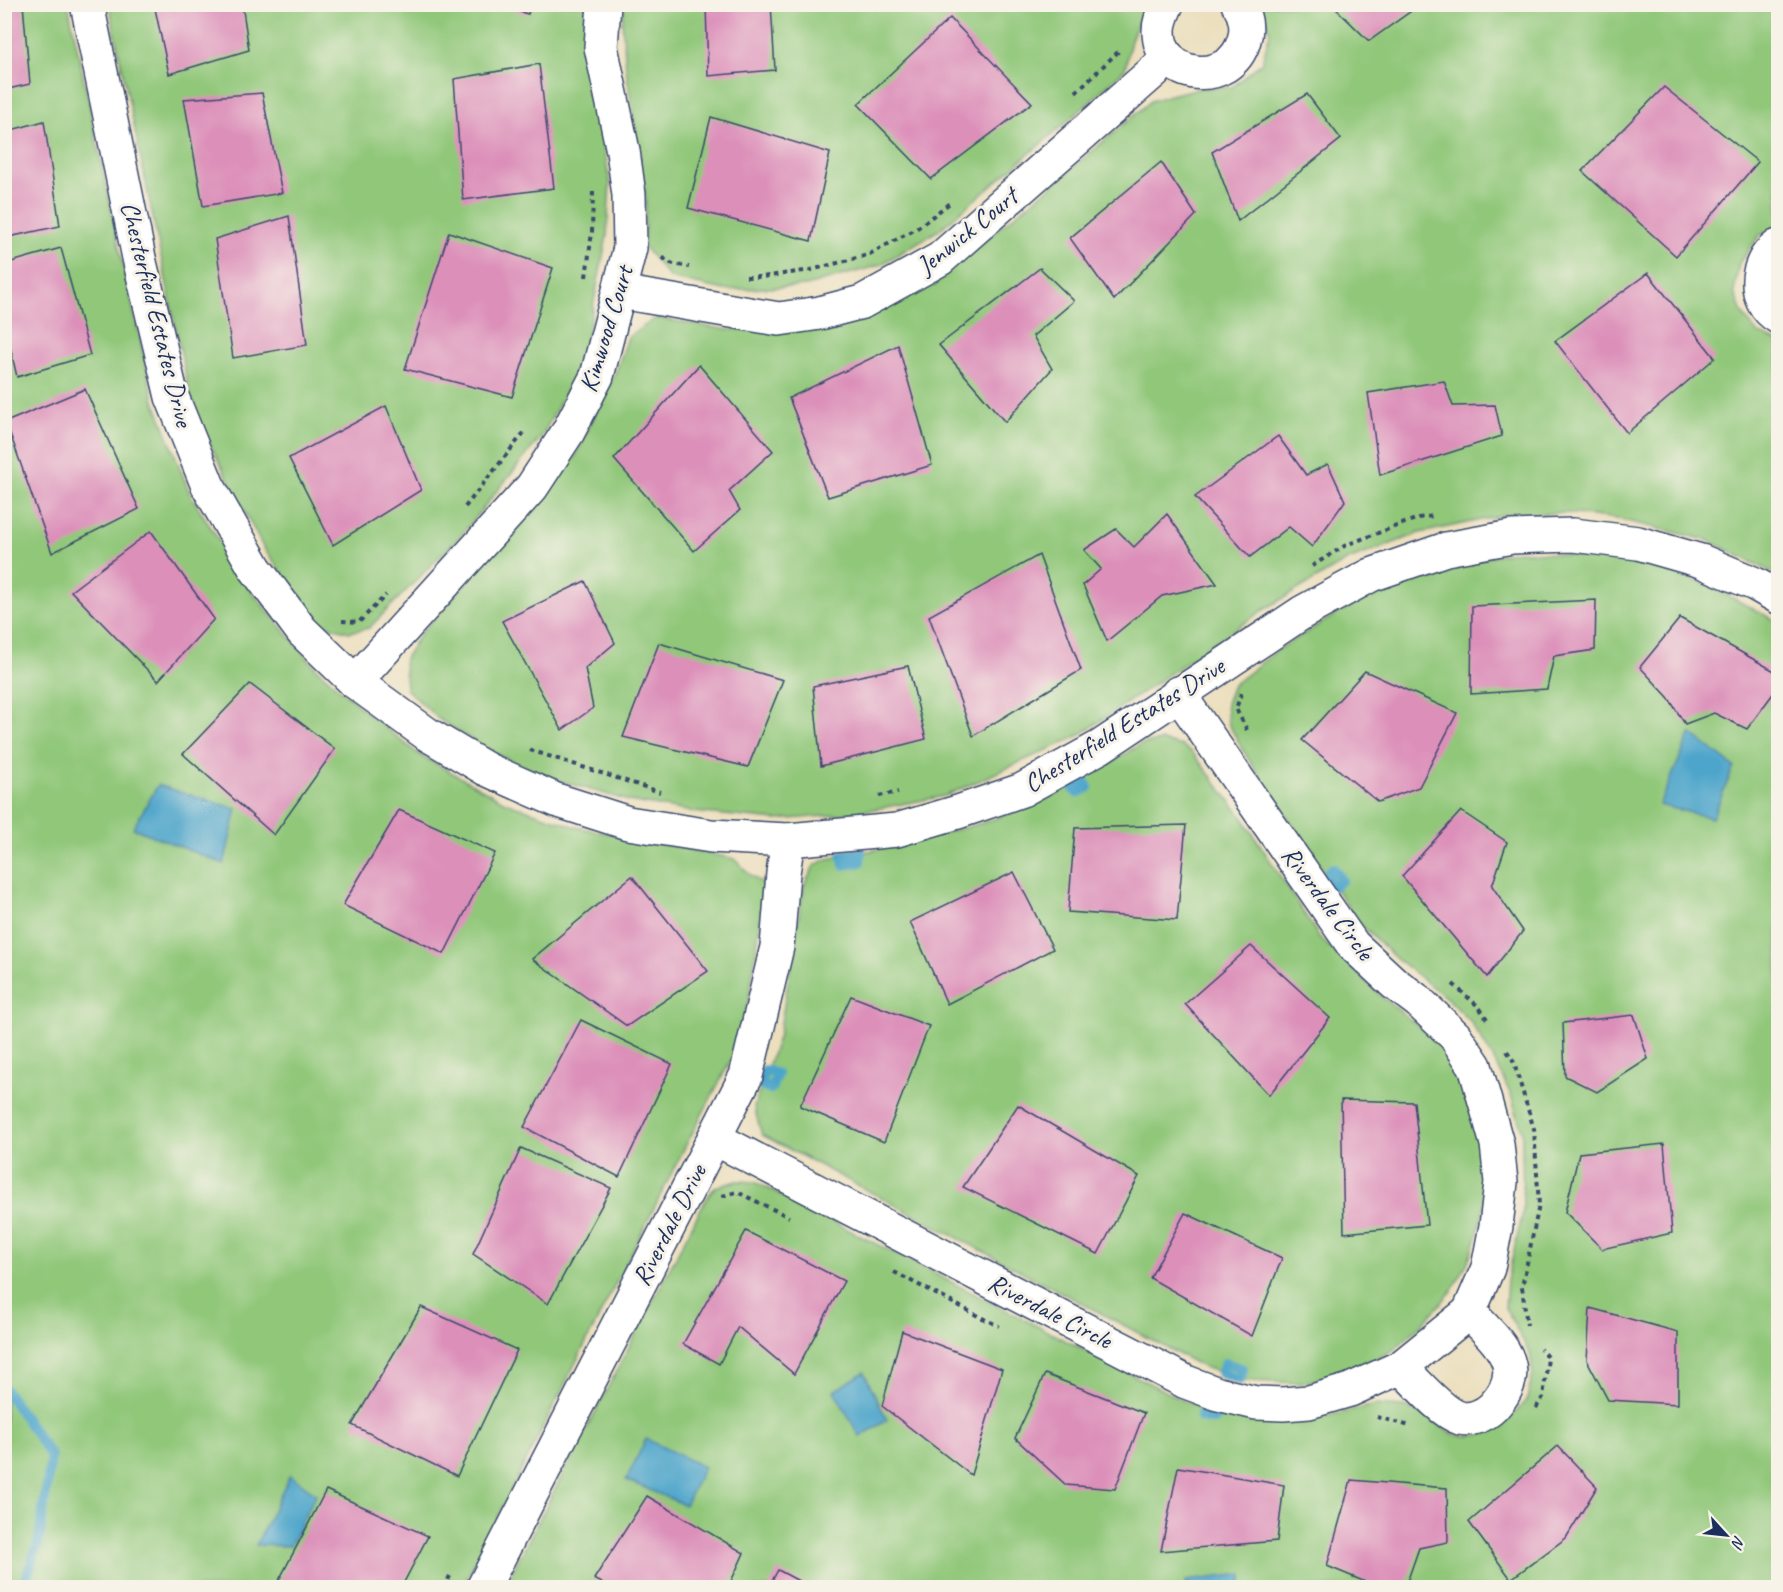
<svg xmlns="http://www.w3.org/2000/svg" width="1783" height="1592" font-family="Caveat,sans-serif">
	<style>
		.green { fill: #90c779; stroke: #567b6c; stroke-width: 1.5 }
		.water { fill: #4ea5cb; stroke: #346a94; stroke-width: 1.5 }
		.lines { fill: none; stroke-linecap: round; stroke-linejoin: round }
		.stream { stroke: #4ea5cb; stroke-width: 10 }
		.building { fill: #dc8fb9 }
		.minor-casing { stroke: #3a496c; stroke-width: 36 }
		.path { stroke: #3a496c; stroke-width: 4; stroke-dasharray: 4.5 4.5; stroke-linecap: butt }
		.minor { stroke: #fff; stroke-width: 33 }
		.labels { text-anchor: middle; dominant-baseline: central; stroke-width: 6; stroke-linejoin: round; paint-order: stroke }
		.street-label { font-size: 26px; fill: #1b2f5e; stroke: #f7f3e8 }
	</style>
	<rect width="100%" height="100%" fill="#f7f3e8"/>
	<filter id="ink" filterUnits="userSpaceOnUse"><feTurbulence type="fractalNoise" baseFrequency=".0167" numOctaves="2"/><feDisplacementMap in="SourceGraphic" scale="12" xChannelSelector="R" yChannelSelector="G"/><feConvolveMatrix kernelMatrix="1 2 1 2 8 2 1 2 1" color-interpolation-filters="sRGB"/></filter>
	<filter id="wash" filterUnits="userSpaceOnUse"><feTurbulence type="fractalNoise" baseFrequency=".008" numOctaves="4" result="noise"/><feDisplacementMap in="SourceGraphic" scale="24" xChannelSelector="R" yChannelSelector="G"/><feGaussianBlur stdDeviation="1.35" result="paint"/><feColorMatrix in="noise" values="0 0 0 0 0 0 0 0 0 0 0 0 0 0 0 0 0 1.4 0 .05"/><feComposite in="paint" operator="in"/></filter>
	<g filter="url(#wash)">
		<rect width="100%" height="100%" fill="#ecdfbe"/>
		<g class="green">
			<polygon points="68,4 122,261 154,400 190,494 249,589 316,668 369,715 420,755 505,802 576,827 735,859 747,872 764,885 759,931 749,998 734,1054 686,1145 462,1587 5,1588 4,5"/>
			<polygon points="625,4 1148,5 1139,20 1131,40 1125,69 1082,109 939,230 880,265 806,286 724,290 670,278 644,247 646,199 626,69 622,22"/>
			<polygon points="1770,4 1778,13 1778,226 1760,235 1739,263 1734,292 1742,313 1757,333 1778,342 1778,575 1707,540 1618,519 1567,513 1509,514 1420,533 1348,560 1265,609 1078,736 945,796 848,814 777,820 693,812 629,801 554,779 491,752 440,720 406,689 404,660 420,634 548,493 576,455 617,369 628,337 656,318 729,330 793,325 894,303 926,287 1050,187 1151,101 1170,95 1200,88 1232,87 1262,62 1270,33 1262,5"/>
			<polygon points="109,5 586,5 587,93 600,129 610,182 607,236 586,342 571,382 542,436 462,534 369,628 349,632 319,623 263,547 193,411"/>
			<polygon points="1518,551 1636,560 1710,586 1778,622 1778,1587 509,1588 513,1570 706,1199 715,1187 737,1181 755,1182 1186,1402 1270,1419 1328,1416 1375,1405 1404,1407 1425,1416 1453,1434 1467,1436 1485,1434 1502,1425 1516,1412 1527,1399 1533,1375 1530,1353 1505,1308 1507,1280 1523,1212 1522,1131 1511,1095 1492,1056 1470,1021 1449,1000 1393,956 1359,923 1247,757 1228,723 1226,703 1233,685 1279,649 1338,613 1401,581 1482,558"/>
			<polygon points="1162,741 1182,746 1192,752 1241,815 1319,937 1382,997 1447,1049 1476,1108 1486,1154 1486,1197 1477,1237 1467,1264 1451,1292 1425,1321 1395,1349 1365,1366 1303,1383 1248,1381 1203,1367 762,1135 754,1107 779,1035 804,886 814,866 827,859 895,846 986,822 1044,800 1102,768 1141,744"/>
		</g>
		<g class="water">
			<polygon points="1691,733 1734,767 1712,818 1659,805"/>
			<polygon points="158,785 237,809 224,864 133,828"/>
			<polygon points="864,1372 887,1420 860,1437 834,1391"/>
			<polygon points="646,1439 704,1467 685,1505 626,1480"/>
			<polygon points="290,1475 316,1494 290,1546 256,1545"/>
			<polygon points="1243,1574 1240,1587 1185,1587 1186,1581"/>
		</g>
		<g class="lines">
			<g class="stream">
				<polygon points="1084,780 1088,788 1077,793 1072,786"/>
				<polygon points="861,852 860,862 844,865 842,855"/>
				<polygon points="1333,868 1342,880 1333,887 1325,875"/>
				<polygon points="765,1070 777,1074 771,1089 760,1085"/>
				<polygon points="1225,1363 1243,1369 1240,1380 1221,1373"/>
				<polyline points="4,1388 51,1456 39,1540 23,1588"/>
				<polygon points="1203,1407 1221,1412 1214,1420 1201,1418"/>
			</g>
		</g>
		<g id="blocks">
			<g class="building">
				<polygon points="4,4 23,4 30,84 4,90"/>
				<polygon points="154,4 242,4 249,50 169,74"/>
				<polygon points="490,4 531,4 528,14"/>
				<polygon points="706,4 771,4 775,70 708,76"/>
				<polygon points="1331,4 1421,4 1369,41"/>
				<polygon points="950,18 1032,103 931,179 858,104"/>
				<polygon points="539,64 554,188 463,200 454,79"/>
				<polygon points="1664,87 1758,162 1676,256 1582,171"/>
				<polygon points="262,93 282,193 203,206 184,99"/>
				<polygon points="1307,94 1341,139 1238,221 1212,152"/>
				<polygon points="711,117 830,153 811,241 688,208"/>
				<polygon points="44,121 60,226 4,238 4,132"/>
				<polygon points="1161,162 1196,215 1114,300 1070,238"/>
				<polygon points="289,216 307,345 233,358 215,239"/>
				<polygon points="449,232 553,268 512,397 405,369"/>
				<polygon points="61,248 90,355 17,377 4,320 4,264"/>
				<polygon points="1040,268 1074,301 1033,336 1052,369 1005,422 939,345"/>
				<polygon points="1648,273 1715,358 1627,433 1555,341"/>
				<polygon points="898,345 932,465 828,497 789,398"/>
				<polygon points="699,365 773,451 729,491 740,510 694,551 614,459"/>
				<polygon points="1444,381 1453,406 1495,405 1502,436 1380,475 1368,393"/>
				<polygon points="85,389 139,509 52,553 6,422"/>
				<polygon points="386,406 421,490 333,545 289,458"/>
				<polygon points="1278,436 1306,475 1328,464 1345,501 1312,547 1289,527 1250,557 1195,497"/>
				<polygon points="1167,514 1217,584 1162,596 1107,641 1083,585 1101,569 1084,550 1116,529 1134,547"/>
				<polygon points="151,531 214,619 158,681 71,591"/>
				<polygon points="1039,555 1081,670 973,736 929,616"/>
				<polygon points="585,581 615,643 585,668 593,708 562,730 502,621"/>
				<polygon points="1596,600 1595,650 1554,656 1547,689 1471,694 1472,606"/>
				<polygon points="1680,618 1778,673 1778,687 1747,729 1714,713 1685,724 1668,697 1640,667"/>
				<polygon points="659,643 783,680 748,767 623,737"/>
				<polygon points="908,666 926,739 821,766 813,686"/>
				<polygon points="1365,671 1457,713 1419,787 1378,802 1302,740"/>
				<polygon points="250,684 335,749 274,835 183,754"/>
				<polygon points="399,810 495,853 444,954 343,905"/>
				<polygon points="1461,811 1507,842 1492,886 1523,931 1487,977 1402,876"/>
				<polygon points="1186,825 1177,920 1068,912 1075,828"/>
				<polygon points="1014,872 1053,949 947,1004 910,922"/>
				<polygon points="632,876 708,971 627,1026 532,959"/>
				<polygon points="1251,946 1330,1018 1269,1095 1185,1004"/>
				<polygon points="851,996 929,1026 884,1142 800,1106"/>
				<polygon points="1634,1015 1648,1059 1597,1092 1565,1076 1563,1023"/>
				<polygon points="581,1020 672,1064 619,1177 524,1127"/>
				<polygon points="1341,1100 1414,1102 1427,1225 1344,1233"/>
				<polygon points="1018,1105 1139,1176 1098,1254 963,1187"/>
				<polygon points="1664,1144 1672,1233 1602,1249 1565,1212 1579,1153"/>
				<polygon points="521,1148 611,1188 548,1304 473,1254"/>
				<polygon points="1185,1213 1282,1258 1252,1336 1150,1278"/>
				<polygon points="746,1231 844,1281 794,1374 738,1327 719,1364 683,1344"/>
				<polygon points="421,1307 517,1350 457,1476 352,1425"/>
				<polygon points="1590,1308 1678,1332 1678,1404 1608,1400 1587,1360"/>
				<polygon points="902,1331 1002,1369 971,1475 882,1406"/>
				<polygon points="1045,1374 1144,1413 1115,1489 1066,1485 1015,1438"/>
				<polygon points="1558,1446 1597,1487 1566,1538 1511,1579 1469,1522"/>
				<polygon points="1178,1467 1284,1485 1277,1541 1161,1551"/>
				<polygon points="1351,1480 1447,1488 1448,1542 1419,1548 1405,1588 1380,1588 1327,1566"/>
				<polygon points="326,1490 428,1536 401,1588 275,1588"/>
				<polygon points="647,1496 744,1553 728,1588 612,1588 594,1579"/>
				<polygon points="778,1570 812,1588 768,1588"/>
			</g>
		</g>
	</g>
	<g filter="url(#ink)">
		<use href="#blocks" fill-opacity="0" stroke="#3a496c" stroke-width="1.5"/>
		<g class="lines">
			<defs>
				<g id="minor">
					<polyline points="87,4 139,258 172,397 208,486 255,568 302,631 355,682 427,734 486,769 556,800 628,823 711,836 788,840 897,830 958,812 1022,790 1100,747 1303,612 1371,575 1446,549 1512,537 1573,535 1638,543 1701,561 1755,584 1778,597"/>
					<path d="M1167,4C1163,13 1159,21 1159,31C1159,81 1231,88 1244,40C1248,28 1245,14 1238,4"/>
					<path d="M1778,246C1753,262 1752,302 1778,317"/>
					<polyline points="620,292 779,319 820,313 862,302 940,259 1169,58"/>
					<polyline points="355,682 532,487 568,432 597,376 630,248 629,195 623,151 601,47 604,4"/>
					<polyline points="714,1138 1186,1382 1218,1394 1256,1403 1283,1404 1309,1402 1350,1390 1401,1367 1469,1312 1488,1268 1496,1226 1501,1182 1497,1144 1475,1066 1455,1036 1418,1001 1394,983 1353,945 1178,693"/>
					<path d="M1401,1367C1414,1380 1442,1413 1460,1418C1471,1421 1485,1415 1493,1407C1531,1366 1497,1342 1469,1312"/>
					<polyline points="483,1588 746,1076 777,947 783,873 788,840"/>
				</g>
			</defs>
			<use href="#minor" class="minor-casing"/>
			<g class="path">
				<polyline points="1076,92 1121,49"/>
				<path d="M663,257C668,265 680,265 689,267"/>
				<polyline points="586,277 592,232 593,192"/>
				<polyline points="746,277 762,277 811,270 868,255 916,229 951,202"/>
				<polyline points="465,507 526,430"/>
				<polyline points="1312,566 1346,545 1418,518 1434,516"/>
				<polyline points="342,621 359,622 386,595"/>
				<polyline points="1241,693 1236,709 1247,730"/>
				<polyline points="530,750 660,792"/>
				<polyline points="879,796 898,792"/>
				<polyline points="1453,984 1479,1007 1487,1019"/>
				<polyline points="1507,1051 1513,1060 1534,1129 1539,1205 1522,1287 1527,1325"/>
				<polyline points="722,1196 737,1192 789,1217"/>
				<polyline points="894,1272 980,1317 999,1326"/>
				<polyline points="1536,1408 1543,1397 1548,1358 1540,1349"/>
				<polyline points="1377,1417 1410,1426"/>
				<polyline points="444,1588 450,1576"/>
			</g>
			<use href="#minor" class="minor"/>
		</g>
	</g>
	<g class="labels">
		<g class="street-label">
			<text transform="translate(967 231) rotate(-39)">Jenwick Court</text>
			<text transform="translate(157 314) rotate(76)">Chesterfield Estates Drive</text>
			<text transform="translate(606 329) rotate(-73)">Kimwood Court</text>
			<text transform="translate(1124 725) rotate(-32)">Chesterfield Estates Drive</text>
			<text transform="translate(1328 903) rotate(53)">Riverdale Circle</text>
			<text transform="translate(669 1225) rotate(-63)">Riverdale Drive</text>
			<text transform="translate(1050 1311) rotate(27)">Riverdale Circle</text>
		</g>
	</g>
	<rect width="1783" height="1592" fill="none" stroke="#f7f3e8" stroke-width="24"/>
	<g transform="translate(1726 1535) rotate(117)" stroke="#f7f3e8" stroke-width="4.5" paint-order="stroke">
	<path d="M0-4.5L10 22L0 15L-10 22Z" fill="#1b2f5e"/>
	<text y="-9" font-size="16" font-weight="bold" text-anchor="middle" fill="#1b2f5e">N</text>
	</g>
</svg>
